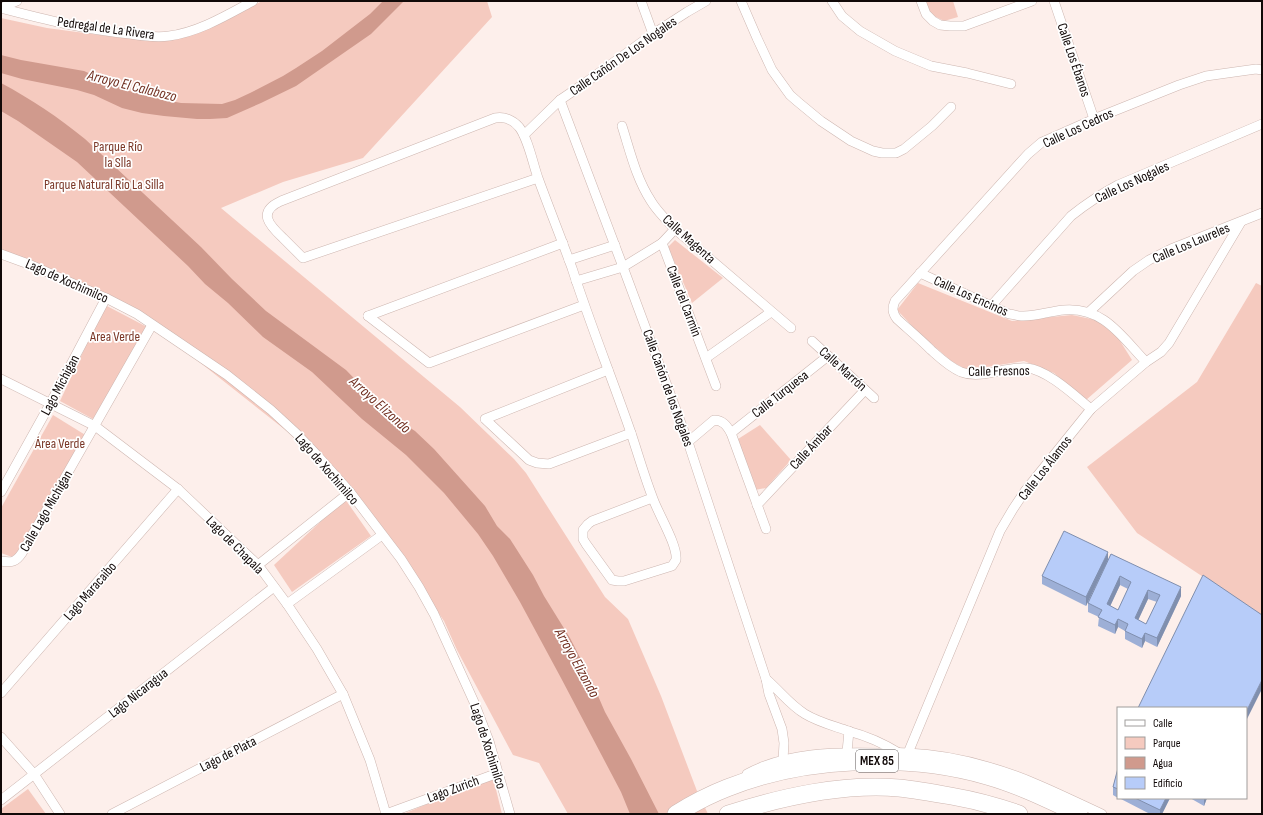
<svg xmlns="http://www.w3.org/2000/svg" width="1263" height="815" font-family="'Sofia Sans Condensed',sans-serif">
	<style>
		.green { fill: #f5cabf }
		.water { fill: #d09a8d }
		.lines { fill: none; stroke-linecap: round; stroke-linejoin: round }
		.street-casing { stroke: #cdb6b0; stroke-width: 10 }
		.highway-casing { stroke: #cdb6b0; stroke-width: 18 }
		.street { stroke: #fff; stroke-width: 9 }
		.highway { stroke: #fff; stroke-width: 17 }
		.wall { fill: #9dafd6; fill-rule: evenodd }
		.shaded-wall { fill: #808fae }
		.building { fill: #b7ccf9; stroke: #808fae; fill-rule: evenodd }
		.labels { text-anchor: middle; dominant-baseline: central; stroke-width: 3.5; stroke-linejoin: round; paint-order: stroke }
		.shield { fill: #fff; stroke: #585352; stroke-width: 1 }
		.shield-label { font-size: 13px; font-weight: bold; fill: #110908 }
		.street-label { font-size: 14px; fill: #110908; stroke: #fff }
		.park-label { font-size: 14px; fill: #7b3828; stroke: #fff }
		.water-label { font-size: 15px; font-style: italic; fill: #712f20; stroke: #fff }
	</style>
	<rect width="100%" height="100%" fill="#fdefeb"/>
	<g class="green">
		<polygon points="262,1 487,1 492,17 363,158 283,182 221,208 460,407 514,459 526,473 605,597 628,619 661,696 697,791 708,814 568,814 539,763 513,755 457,650 444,621 401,559 317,455 164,334 106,298 1,254 1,18 47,28 107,36 163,40 227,20"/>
		<polygon points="925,1 953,1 958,17 944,21 930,14"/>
		<polygon points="675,240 723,278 692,303 668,247"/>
		<polygon points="918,283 1012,321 1072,315 1096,320 1117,336 1132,360 1086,400 1054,373 1024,361 967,370 951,361 916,330 897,310"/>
		<polygon points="1256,283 1262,286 1262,616 1137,533 1087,467 1197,382"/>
		<polygon points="105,305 147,327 93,419 60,401"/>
		<polygon points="53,415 87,436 15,558 1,553 1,508"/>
		<polygon points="760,425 791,460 766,488 755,490 738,439"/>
		<polygon points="345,499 371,536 292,592 274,565"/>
		<polygon points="493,777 502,814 403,814"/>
		<polygon points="28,789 46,814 1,814 1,809"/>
	</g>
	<g class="water">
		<polygon points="383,1 404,1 371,34 296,86 261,103 227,118 210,119 197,119 164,116 142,113 122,108 94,95 77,90 22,79 1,73 1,55 21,60 84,71 126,90 150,97 181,103 222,104 235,100 250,93 283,76 296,68 322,51 370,14"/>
		<path d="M1,83C31,99 58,117 85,139L201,247L232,279L266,311L346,370L379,404L398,420L415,431L434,449L485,506L497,526L510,539L533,575L544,596L570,638L589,675L605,712L631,759L659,814H630L621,792L561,678L520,602L493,556L478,534L444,493L406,455L362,419L312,372L263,337L228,303L205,284L188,266L77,162L18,121L1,111Z"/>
	</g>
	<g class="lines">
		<defs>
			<g id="street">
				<polyline points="641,1 653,34"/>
				<polyline points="741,1 757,38 772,70 790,95 798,102 821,121 851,141 873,151 882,153 896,153 904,149 932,126 951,107"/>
				<polyline points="832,1 842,16 860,31 895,51 931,66 967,73 1011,84"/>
				<polyline points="921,1 926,14 933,21 940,25 950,26 964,26 1032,1"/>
				<polyline points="1054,1 1094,119"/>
				<path d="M1,8C43,19 86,30 130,34C143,36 156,38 169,36C199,32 227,15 253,1"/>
				<polyline points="1,8 17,1"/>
				<polyline points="560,100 623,267 688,442 766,679 769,694 782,729 784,743 783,760"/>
				<path d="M622,126C630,151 636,178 651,201C657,211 666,220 675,229L791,328"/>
				<polyline points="524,135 560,100 585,83 653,34 687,12 706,1"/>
				<path d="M538,178L303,258C296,251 290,245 283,238C269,225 257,212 281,201L495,118C504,116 513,120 519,127C528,138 533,164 538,178C549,208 561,238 572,268C590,324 612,378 631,433C638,454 644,475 652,496C657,512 678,545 676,560L672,566L624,581H618L612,580L586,544L583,539V530L588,524L592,521L652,498"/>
				<polyline points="662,243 716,386"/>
				<polyline points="1,254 31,265 106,298 137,314 227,375 271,410 297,434 317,455 350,492 401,559 419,587 434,614 474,702 489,741 510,814"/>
				<polyline points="569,260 615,245"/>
				<path d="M920,273L1009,314C1013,314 1017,316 1021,316C1035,317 1050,311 1064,310C1104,307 1121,336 1146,362"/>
				<polyline points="576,281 623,267 662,243 675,229"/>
				<path d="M991,306L1071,216C1086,204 1101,194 1118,185L1262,124"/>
				<polyline points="1089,312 1133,271 1149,260 1171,249 1262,213"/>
				<polyline points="368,316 429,363 584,305"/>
				<polyline points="368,316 563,243"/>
				<polyline points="812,341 874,398"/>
				<polyline points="706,358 771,312"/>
				<polyline points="608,370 485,419 529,460 537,463 549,464 631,433"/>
				<polyline points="1,379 95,426 178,489 258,565 287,604 317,649 343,694 370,760 386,814"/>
				<path d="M1091,409C1075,396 1048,370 1027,368C1005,366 982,380 961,372C949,367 940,358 931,350C920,339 908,329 897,319C892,312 892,308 895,301L1028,154L1042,142L1094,119L1179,85L1206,76L1256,69L1262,70"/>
				<polyline points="731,433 828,356"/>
				<path d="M688,442L714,420C723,420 727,426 731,433L766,529"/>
				<polyline points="1,492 50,404 106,298"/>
				<polyline points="757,505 865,390"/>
				<path d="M1,561C12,563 16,562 22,553L152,325"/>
				<polyline points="258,565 350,492"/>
				<polyline points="287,604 382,535"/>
				<path d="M766,679C780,691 790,705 805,714C818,722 834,726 848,731C867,736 883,743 899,753"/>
				<polyline points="1,693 178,489"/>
				<polyline points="1,737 34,774 60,814"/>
				<polyline points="847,752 849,731"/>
				<polyline points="908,753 1000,531 1013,509 1025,491 1091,409 1146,362 1161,352 1169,343 1241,222"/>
				<path d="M747,774C787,752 834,752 878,753C888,753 898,752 908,753C934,754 965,760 989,767C1028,778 1065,797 1102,814"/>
				<polyline points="1,800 274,587"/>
				<polyline points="112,814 343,694"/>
				<polyline points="386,814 498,773"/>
			</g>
			<g id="highway">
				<path d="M676,814C692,804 709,795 727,788C804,757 907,753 987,776C1019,785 1049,800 1079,814"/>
				<path d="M728,814C782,797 842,783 899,788C917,790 934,793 951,796C974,800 997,806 1019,814"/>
			</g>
		</defs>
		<use href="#street" class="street-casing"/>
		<use href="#highway" class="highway-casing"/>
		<use href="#street" class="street"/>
		<use href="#highway" class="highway"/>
	</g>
	<g class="wall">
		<path d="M1111,554L1181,596L1157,647L1145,641L1142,648L1125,639V631L1118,627L1115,634L1098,626L1099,617L1088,612V603ZM1120,585L1128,589L1118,610L1110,606ZM1148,599L1157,602L1146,624L1138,620Z"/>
		<polygon points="1108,560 1086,606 1042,584 1042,576"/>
		<polygon points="1118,768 1118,798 1113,795 1113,787"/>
		<polygon points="1119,798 1170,798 1162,814 1150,814"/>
		<polygon points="1190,798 1207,798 1204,806"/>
	</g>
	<g class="shaded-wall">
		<polygon points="1108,552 1108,560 1086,606 1086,597"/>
		<polygon points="1120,576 1120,585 1107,613 1107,604"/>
		<polygon points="1181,587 1181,596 1157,647 1157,638"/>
		<polygon points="1148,590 1148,599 1135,627 1135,618"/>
		<polygon points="1118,619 1118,627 1115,634 1115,625"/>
		<polygon points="1145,633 1145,641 1142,648 1142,639"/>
		<polygon points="1262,680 1262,689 1246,721 1246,712"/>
		<polygon points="1166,798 1170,798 1162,814 1160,814 1160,810"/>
		<polygon points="1204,798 1207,798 1204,806"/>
	</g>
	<g class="building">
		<polygon points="1064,531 1108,552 1086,597 1042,576"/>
		<path d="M1111,554L1181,587L1157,638L1145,633L1142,639L1125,631L1128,624L1118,619L1115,625L1098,617L1102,610L1088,603ZM1120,576L1131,582L1118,610L1107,604ZM1148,590L1160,595L1146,624L1135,618Z"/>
		<polygon points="1203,575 1262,615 1262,680 1246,712 1246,708 1138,708"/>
		<polygon points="1118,768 1118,789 1113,787"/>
		<polygon points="1135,798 1166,798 1160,810"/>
	</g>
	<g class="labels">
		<rect class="shield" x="856" y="750" width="42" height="22" rx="3"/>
		<g class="shield-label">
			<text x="877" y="761">MEX 85</text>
		</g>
		<g class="street-label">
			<text transform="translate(106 28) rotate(8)">Pedregal de La Rivera</text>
			<text transform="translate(623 56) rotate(-35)">Calle Cañón De Los Nogales</text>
			<text transform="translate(1074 60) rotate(71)">Calle Los Ébanos</text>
			<text transform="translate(1078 128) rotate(-25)">Calle Los Cedros</text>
			<text transform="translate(1132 182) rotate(-25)">Calle Los Nogales</text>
			<text transform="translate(689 239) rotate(42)">Calle Magenta</text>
			<text transform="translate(1191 243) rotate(-23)">Calle Los Laureles</text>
			<text transform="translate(67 281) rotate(24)">Lago de Xochimilco</text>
			<text transform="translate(971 296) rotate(24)">Calle Los Encinos</text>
			<text transform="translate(684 301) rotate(69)">Calle del Carmín</text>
			<text transform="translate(843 369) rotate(42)">Calle Marrón</text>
			<text transform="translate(999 371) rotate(-1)">Calle Fresnos</text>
			<text transform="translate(60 385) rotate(-62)">Lago Michigan</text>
			<text transform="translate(668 388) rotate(70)">Calle Cañón de los Nogales</text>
			<text transform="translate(780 394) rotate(-38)">Calle Turquesa</text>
			<text transform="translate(811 447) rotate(-47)">Calle Ámbar</text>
			<text transform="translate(1045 468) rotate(-52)">Calle Los Álamos</text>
			<text transform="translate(327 469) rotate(49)">Lago de Xochimilco</text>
			<text transform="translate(46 511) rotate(-60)">Calle Lago Michigan</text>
			<text transform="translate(235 545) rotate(45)">Lago de Chapala</text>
			<text transform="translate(90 591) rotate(-49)">Lago Maracaibo</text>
			<text transform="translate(138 693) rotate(-38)">Lago Nicaragua</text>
			<text transform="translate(488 746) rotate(72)">Lago de Xochimilco</text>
			<text transform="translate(228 754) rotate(-27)">Lago de Plata</text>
			<text transform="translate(453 789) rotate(-20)">Lago Zurich</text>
		</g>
		<g class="park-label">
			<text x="118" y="146">Parque Río<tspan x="118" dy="16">la Slla</tspan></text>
			<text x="104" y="184">Parque Natural Rio La Silla</text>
			<text x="115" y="336">Area Verde</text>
			<text x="60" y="443">Área Verde</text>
		</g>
		<g class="water-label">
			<text transform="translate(132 86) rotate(14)">Arroyo El Calabozo</text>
			<text transform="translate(380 405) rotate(42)">Arroyo Elizondo</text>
			<text transform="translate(577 663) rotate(61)">Arroyo Elizondo</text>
		</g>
	</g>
	<rect width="1263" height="815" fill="none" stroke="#110908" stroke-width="4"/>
	<rect x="1117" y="707" width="130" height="92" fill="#ffffff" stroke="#a09d9c"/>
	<rect x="1125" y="720" width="20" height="6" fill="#ffffff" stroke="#a09d9c"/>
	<text x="1153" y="727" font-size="12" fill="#110908">Calle</text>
	<rect x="1125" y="737" width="20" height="12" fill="#f5cabf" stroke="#a09d9c"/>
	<text x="1153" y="747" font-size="12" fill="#110908">Parque</text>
	<rect x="1125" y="757" width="20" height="12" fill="#d09a8d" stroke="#a09d9c"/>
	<text x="1153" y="767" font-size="12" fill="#110908">Agua</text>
	<rect x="1125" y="777" width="20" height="12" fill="#b7ccf9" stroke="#a09d9c"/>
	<text x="1153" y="787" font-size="12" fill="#110908">Edificio</text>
</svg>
